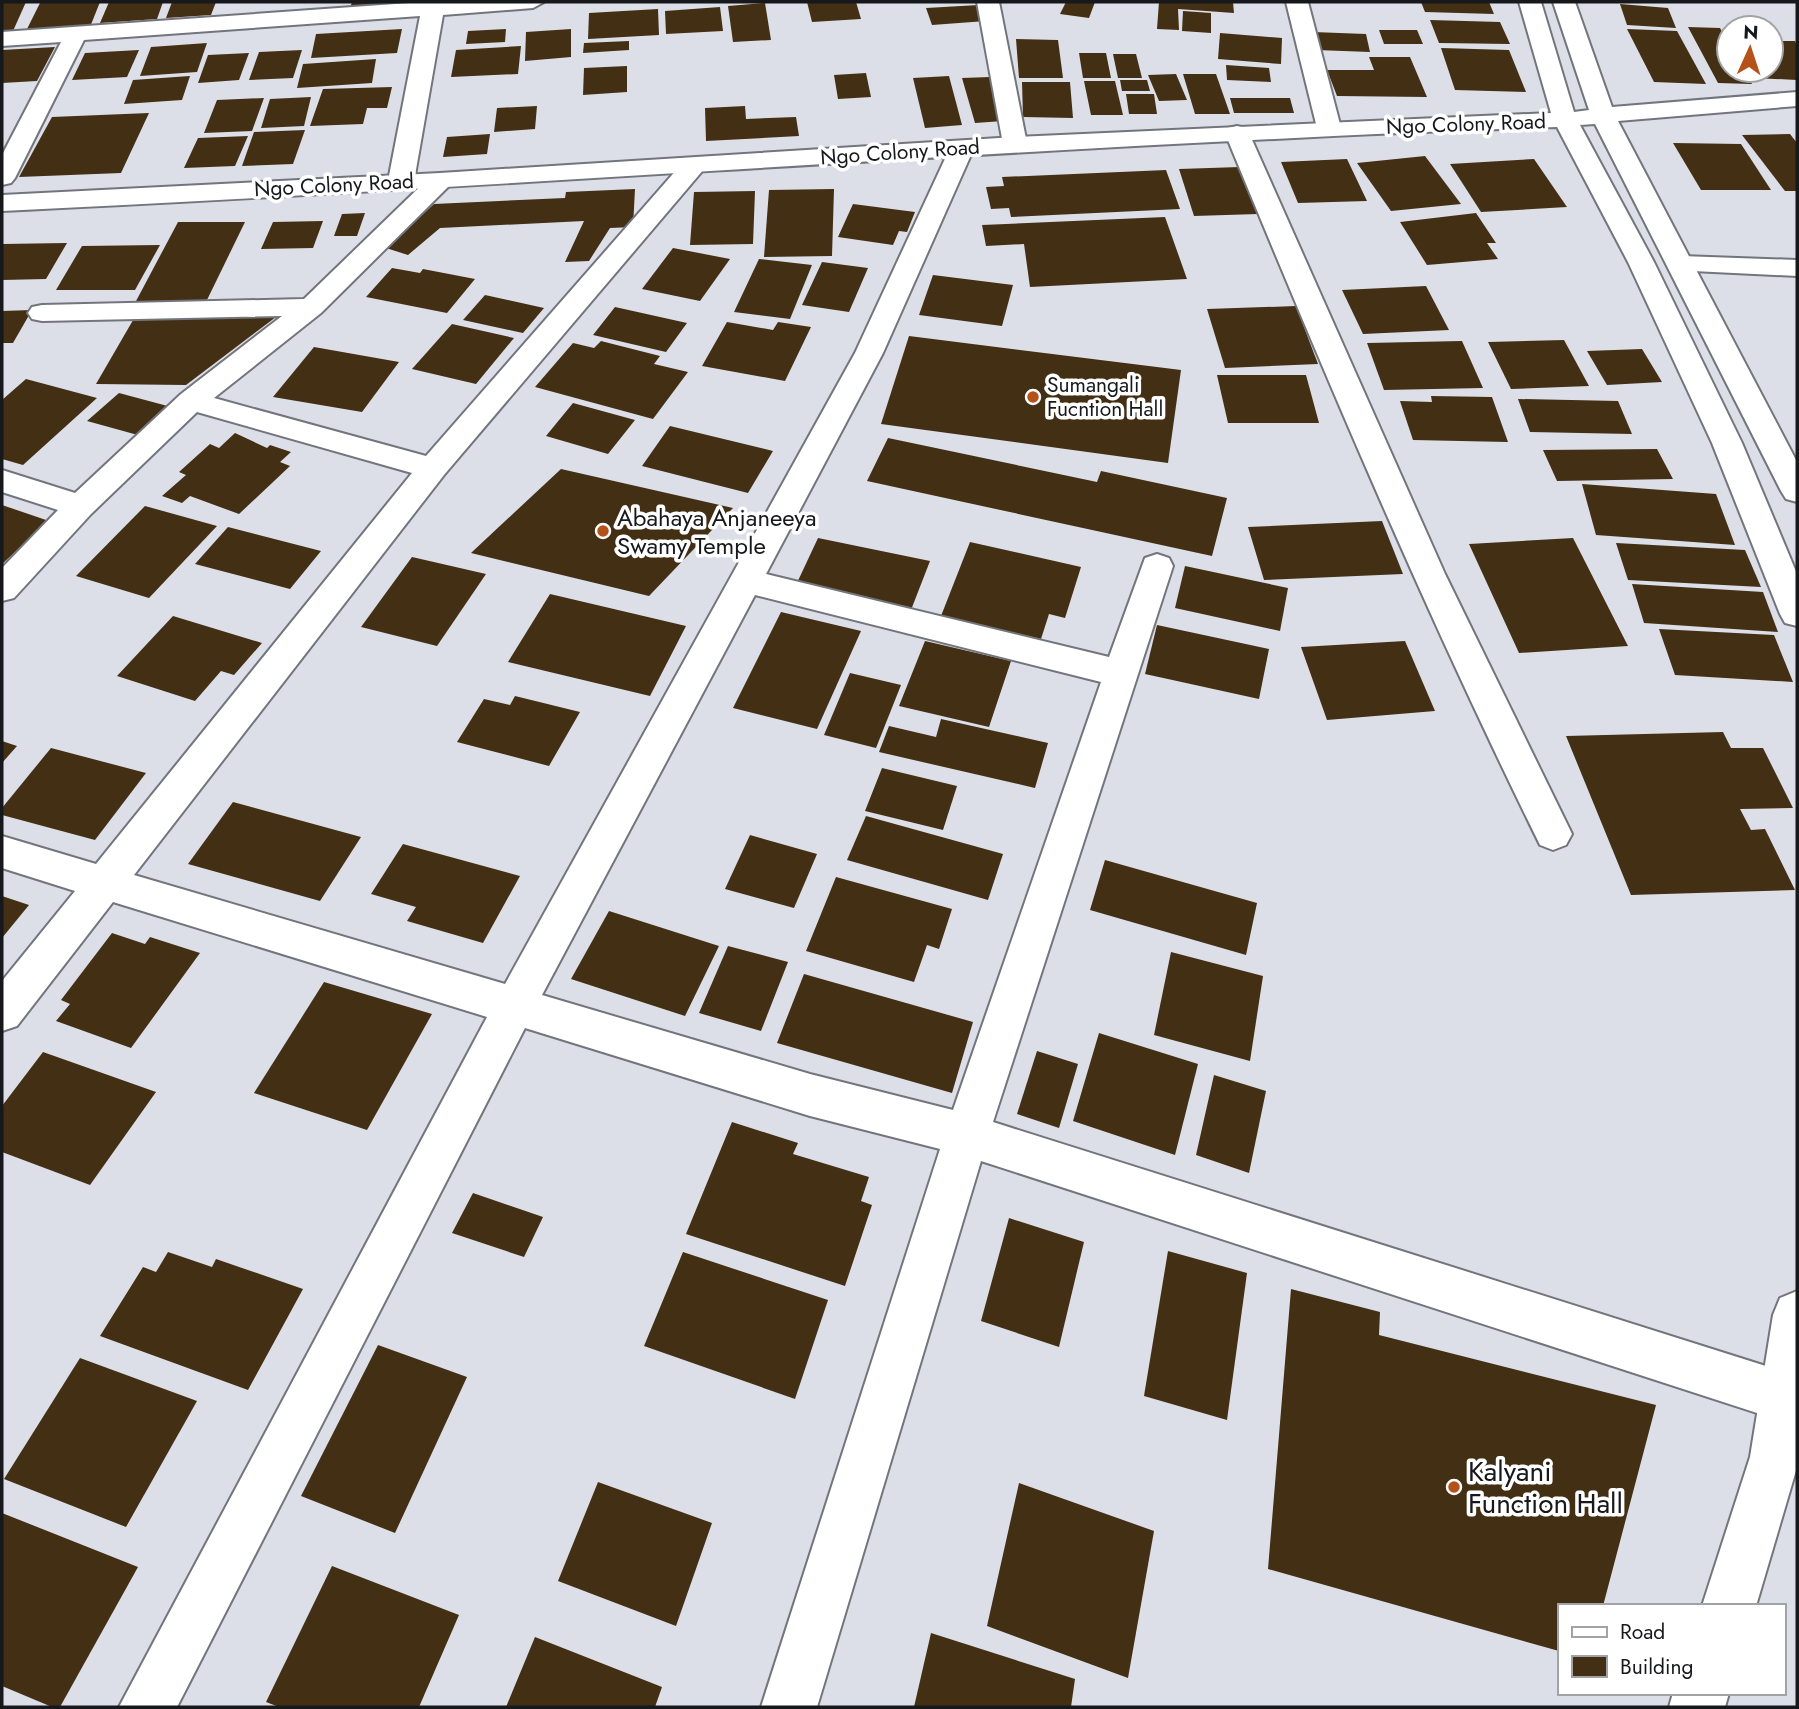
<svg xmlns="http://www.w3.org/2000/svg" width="1799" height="1709" font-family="Jost,sans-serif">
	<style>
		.building { fill: #432f14 }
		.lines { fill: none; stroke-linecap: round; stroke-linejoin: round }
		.street-casing { stroke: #73757d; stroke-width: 4 }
		.secondary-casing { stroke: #73757d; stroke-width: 4 }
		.street { fill: #fff; fill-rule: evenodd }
		.secondary { fill: #fff; fill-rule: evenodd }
		.poi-dot { fill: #b55219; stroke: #fff; stroke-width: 2.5 }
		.labels { text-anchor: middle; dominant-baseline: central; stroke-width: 7; stroke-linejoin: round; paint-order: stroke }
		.far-street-label { font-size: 21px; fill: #17181b; stroke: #fff }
		.far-poi-label { font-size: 21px; fill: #17181b; stroke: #fff; text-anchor: start }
		.poi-label { font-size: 24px; fill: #17181b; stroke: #fff; text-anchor: start }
		.near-poi-label { font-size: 28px; fill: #17181b; stroke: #fff; text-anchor: start }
	</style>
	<rect width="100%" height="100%" fill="#dddfe8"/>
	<g class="building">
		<polygon points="2,2 26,2 13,31 2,31"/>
		<polygon points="100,2 90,27 26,31 40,3"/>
		<polygon points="109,2 163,2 157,19 100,23"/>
		<polygon points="172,2 216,2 211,15 166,18"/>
		<polygon points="352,2 408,2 408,4 350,8"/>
		<polygon points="807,2 856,2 861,19 812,22"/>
		<polygon points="1066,2 1095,2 1089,18 1060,14"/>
		<polygon points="1159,2 1233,2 1234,13 1178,9 1179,30 1157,29"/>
		<polygon points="1421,2 1489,2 1494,14 1425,12"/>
		<polygon points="765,3 771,40 733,42 728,6"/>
		<polygon points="1620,4 1668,8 1676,28 1627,25"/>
		<polygon points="979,5 986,21 932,25 926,8"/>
		<polygon points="720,7 723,31 666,34 665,11"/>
		<polygon points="658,9 659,35 588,39 589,13"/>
		<polygon points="1183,11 1211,13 1211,33 1182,31"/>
		<polygon points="1430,20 1500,22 1510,44 1439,43"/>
		<polygon points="1688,27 1720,28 1729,44 1729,70 1744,70 1752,84 1718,83"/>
		<polygon points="402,29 397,53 311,58 316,34"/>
		<polygon points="506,29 505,42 466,44 468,31"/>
		<polygon points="571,29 571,57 525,61 526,32"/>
		<polygon points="1627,29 1677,31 1706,84 1654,82"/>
		<polygon points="1379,30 1417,30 1423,44 1384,44"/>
		<polygon points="1313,32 1366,34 1370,52 1316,50"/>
		<polygon points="1220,33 1282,38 1281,64 1218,59"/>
		<polygon points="1771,33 1779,41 1795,41 1797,46 1797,80 1754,78 1750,70 1771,70"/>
		<polygon points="1016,39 1058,40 1063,78 1019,78"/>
		<polygon points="629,41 629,50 583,53 584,43"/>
		<polygon points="207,43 197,72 140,76 151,47"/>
		<polygon points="521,46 518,74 451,77 456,50"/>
		<polygon points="55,47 37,81 2,83 2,50"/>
		<polygon points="1441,48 1509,50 1526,92 1455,90"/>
		<polygon points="139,50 127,77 72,80 85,53"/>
		<polygon points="302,50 293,78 249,80 259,52"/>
		<polygon points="249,53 239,80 198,83 208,55"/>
		<polygon points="1079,53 1106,53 1111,78 1083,78"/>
		<polygon points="1113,54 1136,54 1142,78 1118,78"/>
		<polygon points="1369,57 1410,57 1427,97 1337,96 1327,70 1374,70"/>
		<polygon points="376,59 372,83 297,88 303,64"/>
		<polygon points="1226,65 1269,68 1271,82 1227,80"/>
		<polygon points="627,66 627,92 583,95 584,68"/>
		<polygon points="866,73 871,97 838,99 834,75"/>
		<polygon points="1176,74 1187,100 1159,101 1148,75"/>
		<polygon points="1183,74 1216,74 1230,114 1195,114"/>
		<polygon points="190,76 182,100 124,104 133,80"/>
		<polygon points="949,76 962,125 925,128 913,78"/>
		<polygon points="990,77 1003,121 975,123 962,78"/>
		<polygon points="1120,80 1147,80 1150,91 1122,91"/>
		<polygon points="1084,81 1115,81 1123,115 1091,115"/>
		<polygon points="1022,82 1070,82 1073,118 1023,117"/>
		<polygon points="392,87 387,108 367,108 363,124 310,126 323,89"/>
		<polygon points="1126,94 1154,94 1157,114 1129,114"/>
		<polygon points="311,97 304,126 261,128 270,99"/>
		<polygon points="264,98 252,131 204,133 217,100"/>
		<polygon points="1230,98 1290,98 1294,113 1234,113"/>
		<polygon points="537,106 535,129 494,132 497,108"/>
		<polygon points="745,106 746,119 796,117 799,136 706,141 705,108"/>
		<polygon points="149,113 121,173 19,177 52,117"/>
		<polygon points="305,130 293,164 242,166 254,132"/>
		<polygon points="490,134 487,154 443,157 447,137"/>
		<polygon points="1790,134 1797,143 1797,191 1785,191 1742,135"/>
		<polygon points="248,136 235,166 184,168 198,138"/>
		<polygon points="1673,143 1741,144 1771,190 1701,190"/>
		<polygon points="1425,156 1461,204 1391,211 1357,163"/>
		<polygon points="1347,159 1367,201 1298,203 1281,162"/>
		<polygon points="1534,159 1567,207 1481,212 1450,164"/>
		<polygon points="1240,167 1258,214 1194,216 1179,169"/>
		<polygon points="1166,170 1180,209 1011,217 1009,208 991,209 986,187 1004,186 1002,177"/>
		<polygon points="635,189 633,227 610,228 589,261 565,262 584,221 440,228 408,255 386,248 434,204 565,198 566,192"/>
		<polygon points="834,189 832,256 764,257 769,190"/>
		<polygon points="755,191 753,244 690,245 694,192"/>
		<polygon points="853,204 915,212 907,232 899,231 893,245 838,237"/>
		<polygon points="365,213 357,236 334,236 342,214"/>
		<polygon points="1476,213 1496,243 1487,243 1498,259 1427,265 1400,222"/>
		<polygon points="1165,217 1187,279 1030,287 1024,244 986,246 982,225"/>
		<polygon points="323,221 313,248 261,249 273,222"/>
		<polygon points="178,222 245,222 206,302 135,303"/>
		<polygon points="67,243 46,279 2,280 2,244"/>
		<polygon points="160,245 135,290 56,290 82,246"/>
		<polygon points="673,248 730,259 700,301 642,289"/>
		<polygon points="759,259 812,265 790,319 734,312"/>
		<polygon points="822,262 868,268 849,312 802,305"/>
		<polygon points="392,268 420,273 423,269 475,279 447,313 366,297"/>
		<polygon points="933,275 1013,285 1002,326 919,315"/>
		<polygon points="1426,286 1449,330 1363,334 1342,290"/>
		<polygon points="485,295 544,308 523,333 463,320"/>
		<polygon points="1296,306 1318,364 1225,368 1207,309"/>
		<polygon points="615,307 687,323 666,352 593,335"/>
		<polygon points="32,310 13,343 2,343 2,311"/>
		<polygon points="136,315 276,317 186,385 96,384"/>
		<polygon points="727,322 773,330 778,322 811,327 785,381 702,366"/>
		<polygon points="452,324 514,338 476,384 412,369"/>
		<polygon points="909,336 1181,370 1168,463 881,424"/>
		<polygon points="1564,340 1589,386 1511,389 1488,342"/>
		<polygon points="601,341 660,356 654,364 688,372 653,419 535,387 573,343 594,348"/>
		<polygon points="1462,341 1483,388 1384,390 1367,343"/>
		<polygon points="314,347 399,362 362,412 273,397"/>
		<polygon points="1642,349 1662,382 1607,385 1587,351"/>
		<polygon points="1217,375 1306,375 1319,423 1228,423"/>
		<polygon points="26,379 97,398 23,465 2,459 2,400"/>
		<polygon points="119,393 175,408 145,437 87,421"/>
		<polygon points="1431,396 1492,397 1508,442 1413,440 1400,401 1432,402"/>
		<polygon points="1518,399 1618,401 1632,434 1530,432"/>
		<polygon points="573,403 635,420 608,454 546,436"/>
		<polygon points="670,426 773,451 748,493 642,466"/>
		<polygon points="235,433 267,448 270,445 291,452 280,462 290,466 239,514 190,496 182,503 162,496 186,475 179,472 210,444 219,448"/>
		<polygon points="888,438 1097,482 1101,471 1227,498 1212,556 867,481"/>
		<polygon points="1657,449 1673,479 1557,481 1543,450"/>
		<polygon points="561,469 733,508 649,596 471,553"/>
		<polygon points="1582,484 1716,494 1735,545 1596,535"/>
		<polygon points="2,505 49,521 2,564"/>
		<polygon points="145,506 217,526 149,598 76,576"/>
		<polygon points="1382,521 1403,574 1264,580 1248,527"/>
		<polygon points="228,527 321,551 290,589 195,564"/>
		<polygon points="818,538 930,561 911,610 796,585"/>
		<polygon points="1573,538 1628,646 1519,653 1469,544"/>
		<polygon points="970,542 1081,567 1065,618 1049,614 1041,639 941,616"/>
		<polygon points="1616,543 1745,550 1761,587 1628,580"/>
		<polygon points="412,557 486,574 437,646 361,627"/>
		<polygon points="1185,566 1288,588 1280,631 1175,608"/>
		<polygon points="1632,584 1763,592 1778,632 1644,623"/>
		<polygon points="550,594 686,626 650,696 508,662"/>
		<polygon points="781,612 861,631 817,729 733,708"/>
		<polygon points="173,616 262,643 234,675 221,671 195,701 117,676"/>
		<polygon points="1157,625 1269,649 1259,699 1145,674"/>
		<polygon points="1659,629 1774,635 1793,682 1675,675"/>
		<polygon points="925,641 1011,661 989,727 899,706"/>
		<polygon points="1405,641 1435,711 1327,720 1301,647"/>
		<polygon points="850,673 901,685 876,748 824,735"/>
		<polygon points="515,696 580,712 549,766 457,742 484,699 510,705"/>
		<polygon points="941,719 1048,743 1035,788 879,752 889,726 936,737"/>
		<polygon points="1723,732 1731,748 1763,748 1793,808 1740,809 1751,830 1765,829 1795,890 1631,895 1566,736"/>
		<polygon points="2,741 17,746 2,763"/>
		<polygon points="51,748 146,773 95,840 2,815 2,808"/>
		<polygon points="882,768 957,786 943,830 865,811"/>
		<polygon points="233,802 361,837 320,901 188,864"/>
		<polygon points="866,816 1003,854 988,900 847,860"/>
		<polygon points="750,835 817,854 794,908 725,889"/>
		<polygon points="403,844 520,876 483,943 407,921 416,907 371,894"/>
		<polygon points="1105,860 1257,903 1246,955 1090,910"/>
		<polygon points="836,877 952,909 939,949 927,945 914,982 806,951"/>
		<polygon points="2,896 29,905 2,938"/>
		<polygon points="609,911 719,946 685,1016 571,979"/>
		<polygon points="112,933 145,944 150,937 200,953 131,1048 56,1021 70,1004 61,1000"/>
		<polygon points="728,946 788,962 761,1031 699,1013"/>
		<polygon points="1171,952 1263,976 1250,1061 1154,1035"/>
		<polygon points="804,974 973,1022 952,1093 777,1043"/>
		<polygon points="324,982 432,1014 367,1130 254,1093"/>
		<polygon points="1099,1033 1198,1064 1175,1155 1073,1121"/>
		<polygon points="1037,1051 1078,1064 1059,1128 1017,1114"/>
		<polygon points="43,1052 156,1092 90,1185 2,1152 2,1106"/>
		<polygon points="1214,1075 1266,1091 1249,1173 1196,1155"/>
		<polygon points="732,1122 798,1143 793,1154 869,1177 861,1201 872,1205 845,1286 686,1234"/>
		<polygon points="473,1193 543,1217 524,1257 452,1233"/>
		<polygon points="1009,1218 1084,1242 1059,1347 981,1321"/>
		<polygon points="1168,1251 1247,1273 1227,1420 1144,1396"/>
		<polygon points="168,1252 212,1267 216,1259 303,1289 248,1390 100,1336 143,1267 156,1272"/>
		<polygon points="683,1252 828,1300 795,1399 644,1346"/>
		<polygon points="1291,1289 1380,1312 1379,1335 1656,1405 1603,1606 1559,1606 1559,1651 1268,1569"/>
		<polygon points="378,1345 467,1377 395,1533 301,1496"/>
		<polygon points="80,1358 197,1401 126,1527 4,1479"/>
		<polygon points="598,1482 712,1523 676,1626 558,1581"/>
		<polygon points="1019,1483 1154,1531 1128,1678 987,1626"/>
		<polygon points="2,1513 138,1567 60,1707 52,1707 2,1686"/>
		<polygon points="332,1566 459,1615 419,1707 279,1707 266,1702"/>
		<polygon points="931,1633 1075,1679 1071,1707 914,1707"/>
		<polygon points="535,1637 662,1687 655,1707 506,1707"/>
	</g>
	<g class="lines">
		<defs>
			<g id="street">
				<polygon points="423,2 544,2 533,8 443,15 414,181 410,186 392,186 388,181 420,16 84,40 15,178 11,183 2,185 2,155 61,42 2,46 2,32"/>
				<polygon points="977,2 999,2 1027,144 1024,149 1006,149 1003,144"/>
				<polygon points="1286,2 1308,2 1341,128 1337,133 1321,133 1317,128"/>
				<path d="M1237,126L1246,128L1249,133L1445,574L1572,834L1566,845L1553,850L1540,845C1425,612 1324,373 1225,133L1228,128Z"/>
				<path d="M962,141L971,143L974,148L883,353L766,574L1109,657L1145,558L1157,554L1169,558L1173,566L993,1122L1785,1372L1797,1377V1417L1785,1422L981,1161L817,1707H761L940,1149L810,1116L525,1028L177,1707H119L487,1017L113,902L17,1026L2,1031V981L75,891L2,868V836L96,864L412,473L197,412L91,514L14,598L2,601V568L58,510L2,492V470L75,493L181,394L282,316L42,321L32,319L28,313L32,307L42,305L304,299L431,176H449L453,181L449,186L321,313L214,398L426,456L686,159H704L707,164L704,169L444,475L134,875L505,984L855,353L950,148L953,143ZM755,595L1101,682L953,1110L810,1074L542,995Z"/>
				<polygon points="1681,256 1797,260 1797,276 1672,270 1668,264 1672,258"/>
			</g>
			<g id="secondary">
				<path d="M1519,2H1541L1574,112L1589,110L1553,2H1575L1612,107L1797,92V106L1618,121L1797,462V502L1786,499L1781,491L1595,124L1580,125L1654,262L1742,443L1797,574V626L1785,623L1780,614L1712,443L1628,262L1557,127C1038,145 520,187 2,211V195L440,173L1015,137L1551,113Z"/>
				<polygon points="1797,1291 1797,1467 1756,1606 1702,1606 1750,1457 1773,1315 1780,1298"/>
				<polygon points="1673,1693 1729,1693 1725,1707 1669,1707"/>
			</g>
		</defs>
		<use href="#street" class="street-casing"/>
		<use href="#secondary" class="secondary-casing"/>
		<use href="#street" class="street"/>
		<use href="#secondary" class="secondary"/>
	</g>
	<g class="poi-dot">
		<circle cx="1033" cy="397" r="7"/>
		<circle cx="603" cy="531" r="7"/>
		<circle cx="1454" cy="1487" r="7"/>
	</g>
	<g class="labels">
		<g class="far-street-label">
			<text transform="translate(1466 124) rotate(-2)">Ngo Colony Road</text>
			<text transform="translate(900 152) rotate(-4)">Ngo Colony Road</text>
			<text transform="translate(334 185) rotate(-3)">Ngo Colony Road</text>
		</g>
		<g class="far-poi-label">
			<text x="1047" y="385">Sumangali<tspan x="1047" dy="24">Fucntion Hall</tspan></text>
		</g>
		<g class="poi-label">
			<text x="617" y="517">Abahaya Anjaneeya<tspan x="617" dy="28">Swamy Temple</tspan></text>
		</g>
		<g class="near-poi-label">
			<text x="1468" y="1471">Kalyani<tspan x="1468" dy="32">Function Hall</tspan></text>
		</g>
	</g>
	<rect width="1799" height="1709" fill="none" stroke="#17181b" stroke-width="7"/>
	<rect x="1558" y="1604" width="228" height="91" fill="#ffffff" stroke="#a2a3a4" stroke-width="2"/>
	<rect x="1572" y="1627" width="35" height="10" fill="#ffffff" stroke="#a2a3a4" stroke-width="2"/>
	<text x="1620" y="1639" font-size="21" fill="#17181b">Road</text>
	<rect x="1572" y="1656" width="35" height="21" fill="#432f14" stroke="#a2a3a4" stroke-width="2"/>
	<text x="1620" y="1674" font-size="21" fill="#17181b">Building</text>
	<g transform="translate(1750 49) rotate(3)"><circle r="33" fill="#ffffff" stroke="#a2a3a4" stroke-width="2"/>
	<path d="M0-5L12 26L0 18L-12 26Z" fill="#b55219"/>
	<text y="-10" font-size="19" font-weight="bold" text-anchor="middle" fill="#17181b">N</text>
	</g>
</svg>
